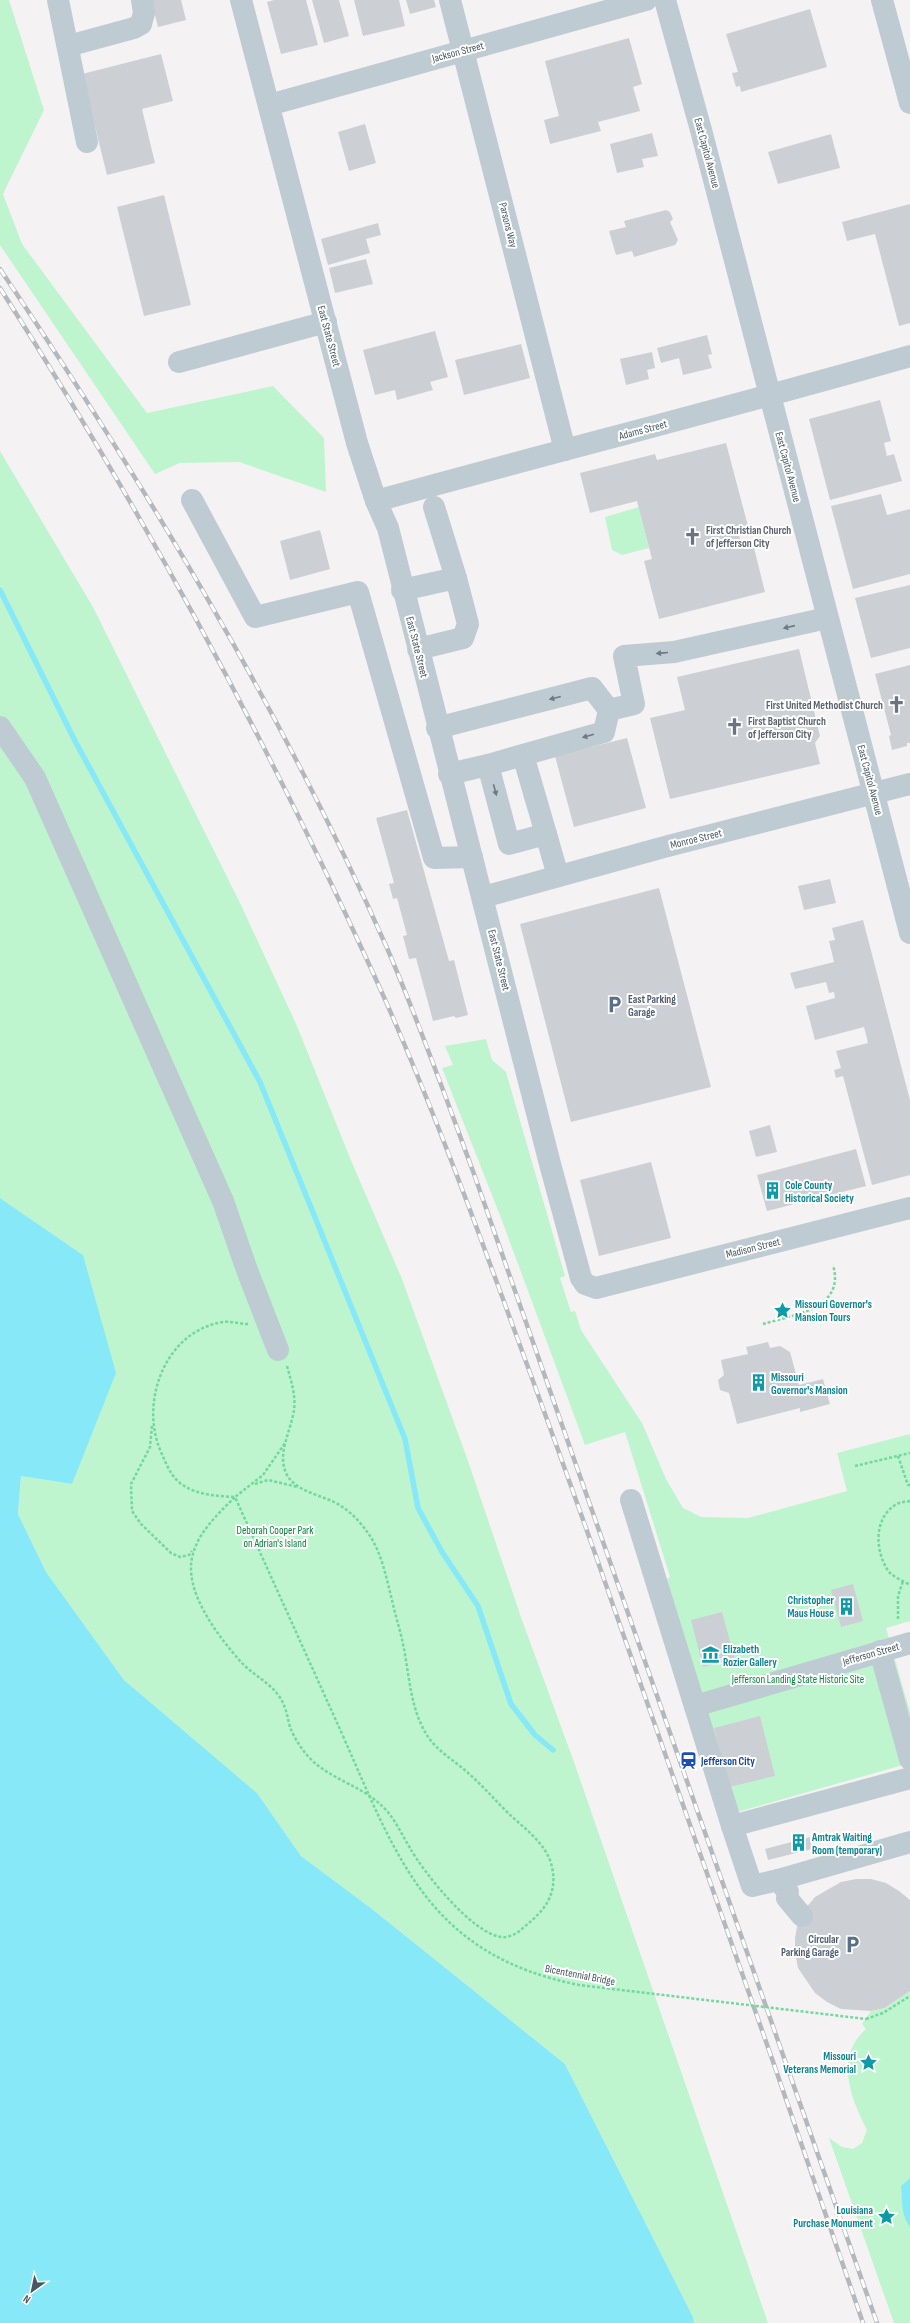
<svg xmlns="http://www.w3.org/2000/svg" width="910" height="2323" font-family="'Sofia Sans Condensed',sans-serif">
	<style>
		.green { fill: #bef5cf }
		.water { fill: #87e8f7 }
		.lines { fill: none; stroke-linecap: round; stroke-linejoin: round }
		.stream { stroke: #87e8f7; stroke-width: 5.5 }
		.building { fill: #ccd0d5 }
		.path { stroke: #72d89d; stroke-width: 2.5; stroke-dasharray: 3 2; stroke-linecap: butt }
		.minor { stroke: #bfcbd3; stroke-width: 22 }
		.rail-casing { stroke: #b4b8bd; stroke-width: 4.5 }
		.rail { stroke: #fff; stroke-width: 3; stroke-dasharray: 9; stroke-linecap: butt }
		.path-bridge { stroke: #72d89d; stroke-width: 2.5; stroke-dasharray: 3 2; stroke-linecap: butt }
		.oneway { fill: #6c7a85 }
		.labels { text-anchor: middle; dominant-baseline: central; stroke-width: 4; stroke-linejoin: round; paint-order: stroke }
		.street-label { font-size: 11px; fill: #485863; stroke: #fff }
		.worship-label { font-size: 11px; font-weight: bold; fill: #5b616d; stroke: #fff; text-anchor: start }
		.service-label { font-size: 11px; font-weight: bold; fill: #4e5e75; stroke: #fff; text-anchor: start }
		.culture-label { font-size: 11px; font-weight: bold; fill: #0d838f; stroke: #fff; text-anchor: start }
		.park-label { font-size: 11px; fill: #0d833e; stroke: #fff }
		.transit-label { font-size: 11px; font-weight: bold; fill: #164399; stroke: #fff; text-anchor: start }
	</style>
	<rect width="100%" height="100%" fill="#f5f2f3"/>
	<g class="green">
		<polygon points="0,0 9,0 44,110 3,194 22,244 147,413 273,386 324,438 326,492 239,462 180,463 155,474 0,245"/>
		<polygon points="0,451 93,607 241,905 297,1026 350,1158 402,1279 468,1461 522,1620 574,1762 768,2323 694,2323 693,2317 565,2064 372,1909 301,1856 257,1793 124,1680 46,1572 18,1514 21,1476 72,1484 83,1255 0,1198"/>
		<polygon points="639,507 649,548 622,555 612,550 605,517"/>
		<polygon points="486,1039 492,1060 506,1072 565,1276 560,1278 571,1312 575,1311 581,1330 642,1423 666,1479 683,1508 701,1517 748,1518 847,1491 837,1453 910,1434 910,1621 886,1628 910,1712 910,1763 734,1813 667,1579 670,1577 625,1432 585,1445 501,1218 442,1068 453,1065 445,1046"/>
		<path d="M910,1991V2323H894L829,2138L842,2147L853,2149L862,2143L867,2130C851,2099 834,2057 866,2029L862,2024L871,2011L886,2008Z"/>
	</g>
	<g class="water">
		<polygon points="0,1198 83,1255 116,1373 72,1484 21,1476 18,1514 46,1572 124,1680 257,1793 301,1856 372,1909 565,2064 693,2317 694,2323 0,2323"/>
		<path d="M910,2178V2227C900,2213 903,2201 901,2186Z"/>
	</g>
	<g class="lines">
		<polyline class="stream" points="0,590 75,741 260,1082 405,1439 418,1508 442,1552 478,1606 511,1704 535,1735 553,1750"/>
	</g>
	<g class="building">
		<polygon points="151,0 181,0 186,20 158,27"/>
		<polygon points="274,0 306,0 318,45 281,54 267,2"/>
		<polygon points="312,0 339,0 349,36 324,43"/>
		<polygon points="354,0 399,0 405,26 363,36"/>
		<polygon points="406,0 434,0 436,7 410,14"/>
		<polygon points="810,9 827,67 741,92 740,86 736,87 732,73 738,72 726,34"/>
		<polygon points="629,38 642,84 633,87 640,111 598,122 601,131 550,144 544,120 559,116 545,61"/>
		<polygon points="161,54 173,101 142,109 155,163 107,175 82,74"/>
		<polygon points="365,124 376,163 349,171 338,132"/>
		<polygon points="652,133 658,156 642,159 644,167 617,173 610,144"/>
		<polygon points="831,134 840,168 778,184 768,152"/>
		<polygon points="164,195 191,305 144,316 117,207"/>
		<polygon points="910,204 910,323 899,326 875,234 847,241 842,222"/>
		<polygon points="666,210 670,212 673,219 670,222 678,240 675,245 634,257 632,251 616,255 609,231 626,227 624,221"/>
		<polygon points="378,223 381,235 366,239 370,253 328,265 321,239"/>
		<polygon points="366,259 373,284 335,293 329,268"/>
		<polygon points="435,331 448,377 430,382 433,390 397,400 395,390 375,395 363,350"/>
		<polygon points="707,335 712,354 708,355 712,368 683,375 679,358 661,363 657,348"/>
		<polygon points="521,344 530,378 464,395 455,360"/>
		<polygon points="652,352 655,368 647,370 649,379 626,385 620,359"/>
		<polygon points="880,400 891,441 884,443 887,456 894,454 902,481 830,500 809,419"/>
		<polygon points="726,443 748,526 737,528 742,546 753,544 765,592 659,619 644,561 652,559 637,501 590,513 580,473 655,454 657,460"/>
		<polygon points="881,494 887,515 910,509 910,574 853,589 831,506"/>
		<polygon points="320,530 330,569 290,580 280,541"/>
		<polygon points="910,585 910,648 871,658 855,598"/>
		<polygon points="799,649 820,736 815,743 820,764 670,799 650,718 685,710 677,677"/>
		<polygon points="910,665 910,743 907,743 907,746 892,750 889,736 891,735 875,674"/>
		<polygon points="627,738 646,808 574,827 555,756"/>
		<polygon points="407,810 449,961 454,960 468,1015 456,1018 454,1016 433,1021 416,958 409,959 403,936 407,935 397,898 393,899 389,884 394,883 376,818"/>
		<polygon points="830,879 836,903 804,910 798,886"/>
		<polygon points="659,888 711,1087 571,1122 520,924"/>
		<polygon points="863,920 910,1100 910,1175 872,1185 843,1076 836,1078 834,1070 841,1068 836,1051 868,1043 864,1027 815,1040 806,1006 835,998 834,992 829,993 826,982 795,989 790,973 834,962 829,941 835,940 832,928"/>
		<polygon points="770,1125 777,1152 756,1157 749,1131"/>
		<polygon points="856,1149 866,1186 767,1211 757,1175"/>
		<polygon points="651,1162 671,1238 599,1256 580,1180"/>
		<polygon points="768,1342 770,1348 780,1346 790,1352 799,1385 823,1379 830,1404 800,1412 800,1408 737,1424 729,1393 720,1390 718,1380 724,1375 721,1360 748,1354 746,1347"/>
		<polygon points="853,1584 863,1621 841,1627 831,1590"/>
		<polygon points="722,1612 735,1659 703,1667 691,1620"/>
		<polygon points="760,1716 775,1776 729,1787 714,1728"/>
		<polygon points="810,1837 812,1849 768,1860 765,1849"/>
		<polygon points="856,1879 871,1879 886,1883 899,1891 910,1900 910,1991 885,2008 871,2011 841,2009 827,2002 815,1993 798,1968 795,1953 795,1938 798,1922 805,1909 815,1897 841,1882"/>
	</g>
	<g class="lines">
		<g class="path">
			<path d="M248,1324C240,1324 231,1321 223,1322C165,1331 139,1402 161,1452C166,1463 170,1475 180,1483C195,1495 217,1496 235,1497L263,1475L285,1443"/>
			<path d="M763,1324C793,1315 846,1309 833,1265"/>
			<path d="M287,1366C291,1381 296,1395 294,1410C291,1431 277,1453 286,1473C295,1493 325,1495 341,1506C352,1513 361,1523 368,1533C382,1553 386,1577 392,1600C395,1615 400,1629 403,1644C410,1677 410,1715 432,1742C442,1754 456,1762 467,1772C482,1785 494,1799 508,1813C525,1829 547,1844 552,1867C558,1895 544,1911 524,1927C518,1933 510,1938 501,1937C472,1933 424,1873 410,1848C402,1835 396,1821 386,1810C366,1788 338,1782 316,1764C305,1755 295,1740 290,1727C287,1716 286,1706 279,1696C269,1682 253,1675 241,1662C218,1636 182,1590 193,1554C199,1531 219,1513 235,1497L343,1736"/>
			<polyline points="152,1426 150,1447 131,1484 132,1511 141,1524 171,1553 180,1557 189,1555 192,1551"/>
			<polyline points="898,1456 908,1485 910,1485"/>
			<polyline points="855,1466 910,1453"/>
			<polyline points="255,1484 268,1480 298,1487"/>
			<path d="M910,1501C905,1502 899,1502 895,1505C874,1519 875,1549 887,1569C890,1576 904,1581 910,1585"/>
			<polyline points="898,1619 898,1596 903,1581"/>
			<polyline points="866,2019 883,2013 910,1996"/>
		</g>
		<g class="minor">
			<polyline points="58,0 87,142"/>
			<polyline points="241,0 357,443 376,501 388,528 550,1164 581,1278 585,1284 596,1288 910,1208"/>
			<polyline points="450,0 565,450"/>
			<polyline points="665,0 701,130 910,933"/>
			<polyline points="882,0 910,103"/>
			<polyline points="68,46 134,28 141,24 144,13 142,0"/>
			<polyline points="269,105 646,0"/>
			<polyline points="179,362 326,322"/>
			<polyline points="192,500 255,617 358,592 434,858 472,857"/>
			<path d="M376,501C553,452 732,407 910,356"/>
			<polyline points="434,507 456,578"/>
			<polyline points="402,590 456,578 468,624 463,638 418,649"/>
			<polyline points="609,710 634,704 624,656 674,652 827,618"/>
			<polyline points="0,727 35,778 223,1201 247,1270 278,1350"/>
			<polyline points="437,728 592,688 609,710"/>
			<polyline points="523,755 546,834 509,844 488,765 604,732 609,710"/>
			<polyline points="449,774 488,765"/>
			<polyline points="546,834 558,876"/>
			<polyline points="483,897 668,846 910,784"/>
			<polyline points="631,1500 732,1826 752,1886 778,1880 910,1842"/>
			<polyline points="880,1651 910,1759"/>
			<polyline points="695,1706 910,1643"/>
			<polyline points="732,1826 910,1778"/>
			<polyline points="778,1880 788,1892 787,1898 802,1916"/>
		</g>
		<defs>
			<g id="rail">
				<path d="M0,269C145,485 281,709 387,948C419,1022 446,1098 474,1174L877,2323"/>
				<path d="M0,288C138,504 261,729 368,962C415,1063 455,1168 493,1272C534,1383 575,1495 614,1608C697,1846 782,2084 863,2323"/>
			</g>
		</defs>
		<use href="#rail" class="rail-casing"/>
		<use href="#rail" class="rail"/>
		<path class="path-bridge" d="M343,1736C398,1861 430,1955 579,1985L866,2019"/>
	</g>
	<defs><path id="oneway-solid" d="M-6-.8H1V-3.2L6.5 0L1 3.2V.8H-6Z"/></defs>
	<g class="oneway">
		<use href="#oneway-solid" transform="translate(789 627) rotate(167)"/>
		<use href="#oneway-solid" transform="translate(662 653) rotate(175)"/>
		<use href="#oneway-solid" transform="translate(555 698) rotate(166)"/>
		<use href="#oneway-solid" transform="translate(588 736) rotate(164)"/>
		<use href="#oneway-solid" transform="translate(495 790) rotate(75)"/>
	</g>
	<defs>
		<symbol id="church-bare" viewBox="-9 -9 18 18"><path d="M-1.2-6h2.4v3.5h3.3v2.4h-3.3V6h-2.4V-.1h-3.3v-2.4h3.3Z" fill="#6b7280" stroke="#fff" stroke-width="2.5" paint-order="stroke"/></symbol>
		<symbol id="parking-bare" viewBox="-9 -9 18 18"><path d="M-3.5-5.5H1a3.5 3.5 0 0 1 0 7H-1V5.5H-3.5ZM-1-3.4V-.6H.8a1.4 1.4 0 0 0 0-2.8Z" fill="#5c6f8a" stroke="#fff" stroke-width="2.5" paint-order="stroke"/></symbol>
		<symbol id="building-bare" viewBox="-9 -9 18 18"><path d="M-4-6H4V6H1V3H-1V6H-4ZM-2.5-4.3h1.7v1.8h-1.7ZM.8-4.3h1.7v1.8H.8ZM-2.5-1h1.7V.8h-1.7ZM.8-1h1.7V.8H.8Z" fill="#0f9aa8" stroke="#fff" stroke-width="2.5" paint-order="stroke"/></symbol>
		<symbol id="sight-bare" viewBox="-9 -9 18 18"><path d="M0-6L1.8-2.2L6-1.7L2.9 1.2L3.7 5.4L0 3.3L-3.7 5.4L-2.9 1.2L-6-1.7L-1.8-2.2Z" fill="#0f9aa8" stroke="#fff" stroke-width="2.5" paint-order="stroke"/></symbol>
		<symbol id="museum-bare" viewBox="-9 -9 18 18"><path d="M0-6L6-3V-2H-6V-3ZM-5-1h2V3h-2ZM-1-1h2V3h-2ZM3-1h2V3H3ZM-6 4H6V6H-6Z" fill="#0f9aa8" stroke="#fff" stroke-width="2.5" paint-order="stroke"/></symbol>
		<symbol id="station-bare" viewBox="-9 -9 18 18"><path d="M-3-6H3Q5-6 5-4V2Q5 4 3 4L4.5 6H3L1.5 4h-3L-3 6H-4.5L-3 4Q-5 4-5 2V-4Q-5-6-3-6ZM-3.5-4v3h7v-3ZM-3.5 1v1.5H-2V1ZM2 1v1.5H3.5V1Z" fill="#1a4fb4" stroke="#fff" stroke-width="2.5" paint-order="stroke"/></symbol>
	</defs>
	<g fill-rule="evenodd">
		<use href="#church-bare" x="680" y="524" width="25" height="25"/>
		<use href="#church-bare" x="884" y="692" width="25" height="25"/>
		<use href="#church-bare" x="722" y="714" width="25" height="25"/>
		<use href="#parking-bare" x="602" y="992" width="25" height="25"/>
		<use href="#building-bare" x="760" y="1178" width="25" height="25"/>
		<use href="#sight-bare" x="770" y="1298" width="25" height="25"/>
		<use href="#building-bare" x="746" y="1370" width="25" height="25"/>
		<use href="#building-bare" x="834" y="1594" width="25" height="25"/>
		<use href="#museum-bare" x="698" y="1642" width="25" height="25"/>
		<use href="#station-bare" x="676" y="1748" width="25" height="25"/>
		<use href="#building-bare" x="786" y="1830" width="25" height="25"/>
		<use href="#parking-bare" x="840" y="1932" width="25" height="25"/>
		<use href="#sight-bare" x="856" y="2050" width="25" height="25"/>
		<use href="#sight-bare" x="874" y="2204" width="25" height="25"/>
	</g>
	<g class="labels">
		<g class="street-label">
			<text transform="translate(458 52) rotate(-15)">Jackson Street</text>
			<text transform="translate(707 153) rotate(75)">East Capitol Avenue</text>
			<text transform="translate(508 225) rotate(76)">Parsons Way</text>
			<text transform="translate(329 336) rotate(75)">East State Street</text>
			<text transform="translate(643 430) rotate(-15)">Adams Street</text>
			<text transform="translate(788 467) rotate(75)">East Capitol Avenue</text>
			<text transform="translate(417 647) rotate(76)">East State Street</text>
			<text transform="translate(870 780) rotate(75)">East Capitol Avenue</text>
			<text transform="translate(696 839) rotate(-14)">Monroe Street</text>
			<text transform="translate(499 960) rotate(76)">East State Street</text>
			<text transform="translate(753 1248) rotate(-14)">Madison Street</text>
			<text transform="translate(871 1654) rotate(-16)">Jefferson Street</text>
			<text transform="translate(580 1975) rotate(11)">Bicentennial Bridge</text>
		</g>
		<g class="worship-label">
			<text x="706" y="530">First Christian Church<tspan x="706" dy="13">of Jefferson City</tspan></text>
			<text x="883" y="705" text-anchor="end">First United Methodist Church</text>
			<text x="748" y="721">First Baptist Church<tspan x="748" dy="13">of Jefferson City</tspan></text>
		</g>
		<g class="service-label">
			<text x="628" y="999">East Parking<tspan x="628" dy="13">Garage</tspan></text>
			<text x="839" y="1939" text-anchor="end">Circular<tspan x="839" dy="13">Parking Garage</tspan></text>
		</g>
		<g class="culture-label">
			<text x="785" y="1185">Cole County<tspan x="785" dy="13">Historical Society</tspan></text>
			<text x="795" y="1304">Missouri Governor's<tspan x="795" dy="13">Mansion Tours</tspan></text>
			<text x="771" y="1377">Missouri<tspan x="771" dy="13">Governor's Mansion</tspan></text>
			<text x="834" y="1600" text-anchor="end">Christopher<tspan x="834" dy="13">Maus House</tspan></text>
			<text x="723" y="1649">Elizabeth<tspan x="723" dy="13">Rozier Gallery</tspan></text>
			<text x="812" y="1837">Amtrak Waiting<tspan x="812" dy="13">Room (temporary)</tspan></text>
			<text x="856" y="2056" text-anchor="end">Missouri<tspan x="856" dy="13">Veterans Memorial</tspan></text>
			<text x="873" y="2210" text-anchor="end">Louisiana<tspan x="873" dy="13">Purchase Monument</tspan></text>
		</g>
		<g class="park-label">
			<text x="275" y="1530">Deborah Cooper Park<tspan x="275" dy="13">on Adrian's Island</tspan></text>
			<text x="798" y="1679">Jefferson Landing State Historic Site</text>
		</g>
		<g class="transit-label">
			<text x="701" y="1761">Jefferson City</text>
		</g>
	</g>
	<g transform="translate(32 2291) rotate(213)" stroke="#ffffff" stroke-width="3" paint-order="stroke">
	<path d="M0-3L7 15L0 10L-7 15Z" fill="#485863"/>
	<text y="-6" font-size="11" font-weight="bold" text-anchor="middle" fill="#485863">N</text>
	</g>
</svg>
